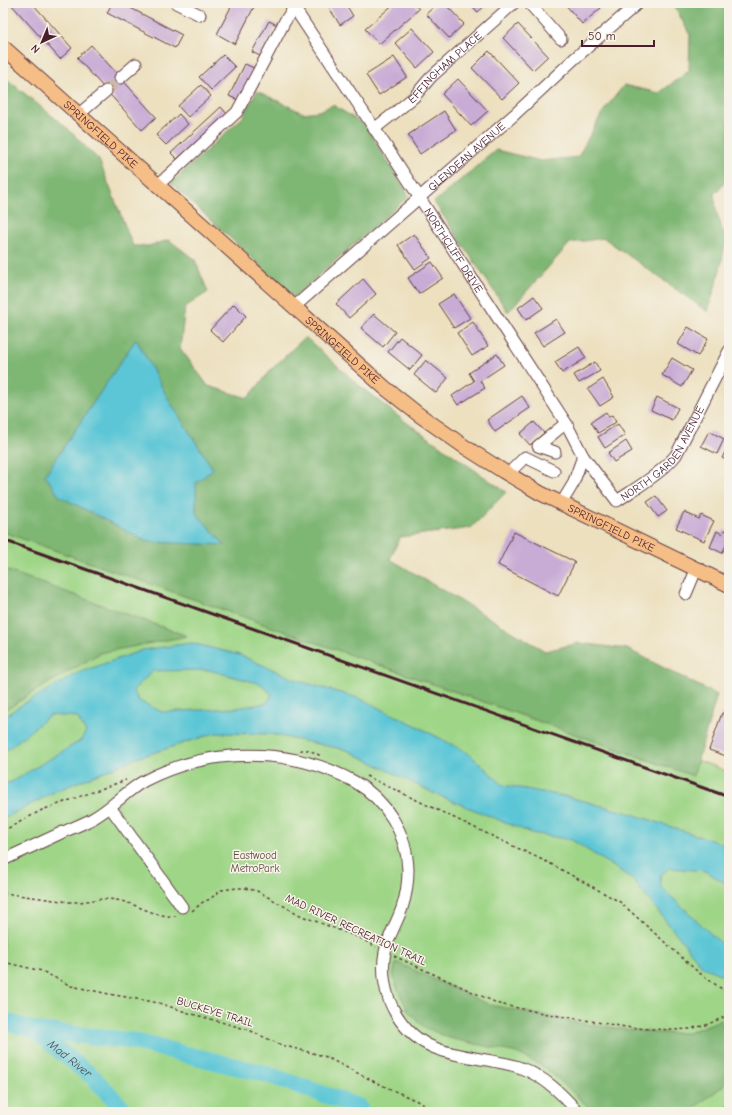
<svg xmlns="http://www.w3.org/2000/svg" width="732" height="1115" font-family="'Comic Neue',sans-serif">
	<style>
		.green { fill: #9ed586; stroke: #747a58 }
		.forest { fill: #7eb673; stroke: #646a4f }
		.water { fill: #5bc6d6; stroke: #527280; fill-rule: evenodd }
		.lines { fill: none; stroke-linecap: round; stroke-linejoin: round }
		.river { stroke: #5bc6d6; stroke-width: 17 }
		.building { fill: #c8acd5 }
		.minor-tunnel { stroke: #ccb9a1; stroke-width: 11; stroke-dasharray: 11 5.5; stroke-linecap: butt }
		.minor-casing { stroke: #623c41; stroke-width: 13 }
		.major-casing { stroke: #623c41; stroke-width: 16 }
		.path { stroke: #623c41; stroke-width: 1.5; stroke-dasharray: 3 3; stroke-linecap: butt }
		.minor { stroke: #fff; stroke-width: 11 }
		.major { stroke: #f6be87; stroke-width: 14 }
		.rail { stroke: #4a1f2b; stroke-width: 3 }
		.labels { text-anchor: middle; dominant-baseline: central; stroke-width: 3; stroke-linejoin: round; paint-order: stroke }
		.street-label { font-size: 11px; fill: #4a1f2b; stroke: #f7f3e8 }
		.park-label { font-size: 11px; fill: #5f4c42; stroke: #f7f3e8 }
		.water-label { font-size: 12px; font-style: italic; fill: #4f515e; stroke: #f7f3e8 }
	</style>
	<rect width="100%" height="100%" fill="#f7f3e8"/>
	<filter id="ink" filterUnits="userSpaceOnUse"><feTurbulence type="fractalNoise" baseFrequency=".025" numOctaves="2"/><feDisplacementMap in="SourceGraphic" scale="8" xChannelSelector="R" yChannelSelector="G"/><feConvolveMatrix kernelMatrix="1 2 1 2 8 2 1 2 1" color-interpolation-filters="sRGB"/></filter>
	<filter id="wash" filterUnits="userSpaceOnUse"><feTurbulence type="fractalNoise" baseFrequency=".012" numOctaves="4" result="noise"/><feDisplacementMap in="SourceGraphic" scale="16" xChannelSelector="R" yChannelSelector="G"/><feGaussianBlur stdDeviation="0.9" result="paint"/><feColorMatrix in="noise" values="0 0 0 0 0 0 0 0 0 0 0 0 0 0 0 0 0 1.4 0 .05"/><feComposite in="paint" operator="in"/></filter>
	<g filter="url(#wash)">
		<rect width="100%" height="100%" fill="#ece0bf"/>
		<polygon class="green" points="3,499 729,772 729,1112 3,1112"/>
		<g class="forest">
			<polygon points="673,3 729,3 729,178 714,194 717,214 726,240 720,269 708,312 604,238 570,243 508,312 434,202 496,150 541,161 578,157 602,113 624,85 659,93 689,71 690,35"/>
			<polygon points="3,76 67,128 99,160 133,246 149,246 169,240 195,260 208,292 185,307 180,348 208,386 248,398 271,370 305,337 361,387 403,420 506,492 471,528 400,537 390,559 545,651 579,643 627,649 717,695 693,776 3,532"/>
			<polygon points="257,91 303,113 319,111 333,105 365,125 409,196 294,297 171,183 243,117"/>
			<polygon points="3,569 187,636 100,653 27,696 3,712"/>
			<polygon points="396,962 490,1005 591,1025 656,1033 688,1033 720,1020 729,1034 729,1075 728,1082 689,1112 594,1112 546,1068 517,1053 449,1038 424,1027 408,1011 398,990 393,975"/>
		</g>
		<g class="water">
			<polygon points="136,339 170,402 213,469 196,483 196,513 225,545 148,542 59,496 45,475"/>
			<path d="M191,643L240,655L299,681L358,698L415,725L468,753L503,785L569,797L632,814L729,846V900L725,883L705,871L670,868L660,875L661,887L729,951V978L703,967L675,932L631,878L572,840L531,833L433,793L347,750L270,734L215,733L140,757L56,791L3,819V784L11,782L80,741L86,732L77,717L50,715L3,753V718L18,707L78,673L143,650ZM209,670L261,684L272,695L267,703L237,708L162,712L139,701L133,690L153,671Z"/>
		</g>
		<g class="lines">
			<g class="river">
				<path id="s1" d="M3,1021L34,1030L94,1078L126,1112"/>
				<polyline points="34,1030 132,1041 266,1074 359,1107 361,1112"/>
			</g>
		</g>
		<g id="blocks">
			<g class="building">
				<polygon points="10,3 32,3 72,48 60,59"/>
				<polygon points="112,3 121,3 182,35 175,48 107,13"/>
				<polygon points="233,3 256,3 235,44 217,34"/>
				<polygon points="326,3 345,3 353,16 340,25"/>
				<polygon points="395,3 413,3 419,9 379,44 365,29"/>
				<polygon points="438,3 444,3 464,24 449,38 426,14"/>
				<polygon points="469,3 488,3 478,12"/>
				<polygon points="564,3 596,3 601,8 582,24"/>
				<polygon points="269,21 277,25 260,56 252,52"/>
				<polygon points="518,24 548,56 533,70 503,38"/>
				<polygon points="412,28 434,52 417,68 395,43"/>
				<polygon points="91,45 156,117 142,130 77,58"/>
				<polygon points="489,51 519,83 502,99 472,68"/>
				<polygon points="223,55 235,67 211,90 199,77"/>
				<polygon points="394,57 407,77 379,95 366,75"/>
				<polygon points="245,64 254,68 238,100 229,96"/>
				<polygon points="458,79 488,111 471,126 442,94"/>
				<polygon points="201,85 211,96 188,117 178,106"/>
				<polygon points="221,107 227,114 177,159 171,153"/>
				<polygon points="444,111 456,130 420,154 408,135"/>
				<polygon points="179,114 188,124 166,145 156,135"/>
				<polygon points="414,234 431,258 415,269 398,245"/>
				<polygon points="432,262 443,278 419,294 408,278"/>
				<polygon points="363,279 376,294 349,318 336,304"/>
				<polygon points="454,294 470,318 454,328 438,304"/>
				<polygon points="534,296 543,308 526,320 518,308"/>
				<polygon points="234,304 246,316 223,342 210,330"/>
				<polygon points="374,314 395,332 383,347 361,328"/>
				<polygon points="556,319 565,332 543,346 534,333"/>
				<polygon points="473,322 488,346 472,356 457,333"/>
				<polygon points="688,327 708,339 698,356 678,344"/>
				<polygon points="400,337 422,355 410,370 388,352"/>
				<polygon points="579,347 586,358 562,373 555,362"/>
				<polygon points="497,354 504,365 480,381 485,388 458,405 452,396 474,381 469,373"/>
				<polygon points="672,358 692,370 682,387 662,375"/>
				<polygon points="426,360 448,378 436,393 414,375"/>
				<polygon points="595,362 600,371 579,383 574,375"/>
				<polygon points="603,379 614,397 600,406 588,389"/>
				<polygon points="522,396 530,408 495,432 487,420"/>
				<polygon points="657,397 678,408 672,420 651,410"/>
				<polygon points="606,412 609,417 612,415 616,422 598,433 591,422"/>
				<polygon points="534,422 544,433 530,445 520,434"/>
				<polygon points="618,424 625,435 605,448 598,437"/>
				<polygon points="709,431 724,439 717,454 701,446"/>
				<polygon points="626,441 632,451 614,462 608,453"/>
				<polygon points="729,444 729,461 722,458"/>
				<polygon points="656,496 667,511 658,517 647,502"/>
				<polygon points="684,512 699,519 701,515 714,521 704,541 676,528"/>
				<polygon points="724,530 729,532 729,540 722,553 710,547 717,531 722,534"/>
				<polygon points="514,532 575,562 558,596 498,565"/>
				<polygon points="722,713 729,715 729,757 709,750"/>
			</g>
		</g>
	</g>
	<g filter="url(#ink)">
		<use href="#blocks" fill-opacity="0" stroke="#623c41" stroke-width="1"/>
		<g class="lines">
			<polyline class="minor-tunnel" points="106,91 120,78"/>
			<defs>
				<g id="minor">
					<polyline points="176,3 200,15"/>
					<path id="s2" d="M291,3L386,146L566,423L583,456L617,501C636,488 662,473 676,455L729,351"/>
					<polyline points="529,3 561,39"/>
					<polyline points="120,78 136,64"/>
					<polyline points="78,115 106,91"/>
					<path id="s3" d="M374,129L397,111L414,97L431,77L514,3"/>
					<polyline points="158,185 237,112 285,21 294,8"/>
					<path id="s4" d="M294,307L514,115L574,59L638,3"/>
					<polyline points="555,452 538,446 566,423"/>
					<polyline points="508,474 525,457 554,471"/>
					<polyline points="561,504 573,484 583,456"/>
					<polyline points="686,594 696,570"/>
					<polyline points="110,807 182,907"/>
					<path d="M3,860C22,851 42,842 61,833C72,828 83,824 92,819C112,808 126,791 144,781C209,747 291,746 355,782C386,800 407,833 408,870C408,883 406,896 402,908C397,923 388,936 385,952C381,972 385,996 396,1014C419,1052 452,1054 492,1061C502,1063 512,1064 521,1068C545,1077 561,1093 578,1112"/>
					<polyline points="726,1112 729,1110"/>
				</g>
				<g id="major">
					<path id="s5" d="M3,47L384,387L418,414L465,447L503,471L540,493L729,585"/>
				</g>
			</defs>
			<use href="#minor" class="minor-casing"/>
			<use href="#major" class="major-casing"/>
			<g class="path">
				<polyline points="300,750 309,750 321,756"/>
				<polyline points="366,776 551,864 620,902 698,972 729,994"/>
				<polyline points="3,831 42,810 126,780"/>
				<path d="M3,893L69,902C85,903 100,897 116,900C137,903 154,918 176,916"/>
				<polyline points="192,911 203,902 210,899 221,890 237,888 245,888 257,891 302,916 360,938 376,947"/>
				<polyline points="394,956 499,1004 542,1013 632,1028 672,1030 689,1029 706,1025 729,1015"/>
				<polyline points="3,962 42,971 71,986 109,994 159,1003 189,1013 249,1030 281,1045 324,1056 377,1083 417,1101 437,1112"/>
			</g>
			<use href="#minor" class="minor"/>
			<use href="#major" class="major"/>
			<polyline class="rail" points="3,540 729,797"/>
		</g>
	</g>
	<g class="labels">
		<g class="street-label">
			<text stroke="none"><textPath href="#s3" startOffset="94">EFFINGHAM PLACE</textPath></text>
			<text stroke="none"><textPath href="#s5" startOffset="131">SPRINGFIELD PIKE</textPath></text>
			<text stroke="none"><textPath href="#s4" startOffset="229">GLENDEAN AVENUE</textPath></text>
			<text stroke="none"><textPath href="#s2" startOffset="296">NORTHCLIFF DRIVE</textPath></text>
			<text stroke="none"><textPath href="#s5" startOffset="455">SPRINGFIELD PIKE</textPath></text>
			<text stroke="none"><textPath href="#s2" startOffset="663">NORTH GARDEN AVENUE</textPath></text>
			<text stroke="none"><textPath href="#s5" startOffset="779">SPRINGFIELD PIKE</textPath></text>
			<text transform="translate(356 930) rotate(25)">MAD RIVER RECREATION TRAIL</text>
			<text transform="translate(215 1012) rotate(17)">BUCKEYE TRAIL</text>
		</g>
		<g class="park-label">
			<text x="255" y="855">Eastwood<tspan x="255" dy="13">MetroPark</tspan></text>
		</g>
		<g class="water-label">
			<text stroke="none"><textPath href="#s1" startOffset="78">Mad River</textPath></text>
		</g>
	</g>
	<rect width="732" height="1115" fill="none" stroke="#f7f3e8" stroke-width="16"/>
	<g transform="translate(42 42) rotate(224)" stroke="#f7f3e8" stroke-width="3" paint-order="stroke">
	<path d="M0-3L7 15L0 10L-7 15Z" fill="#4a1f2b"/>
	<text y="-6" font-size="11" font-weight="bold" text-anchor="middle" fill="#4a1f2b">N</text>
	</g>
	<path d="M582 40v6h72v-6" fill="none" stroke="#4a1f2b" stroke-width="2"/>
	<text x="588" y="40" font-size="12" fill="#4a1f2b" stroke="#f7f3e8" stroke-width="3" paint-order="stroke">50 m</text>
</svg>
